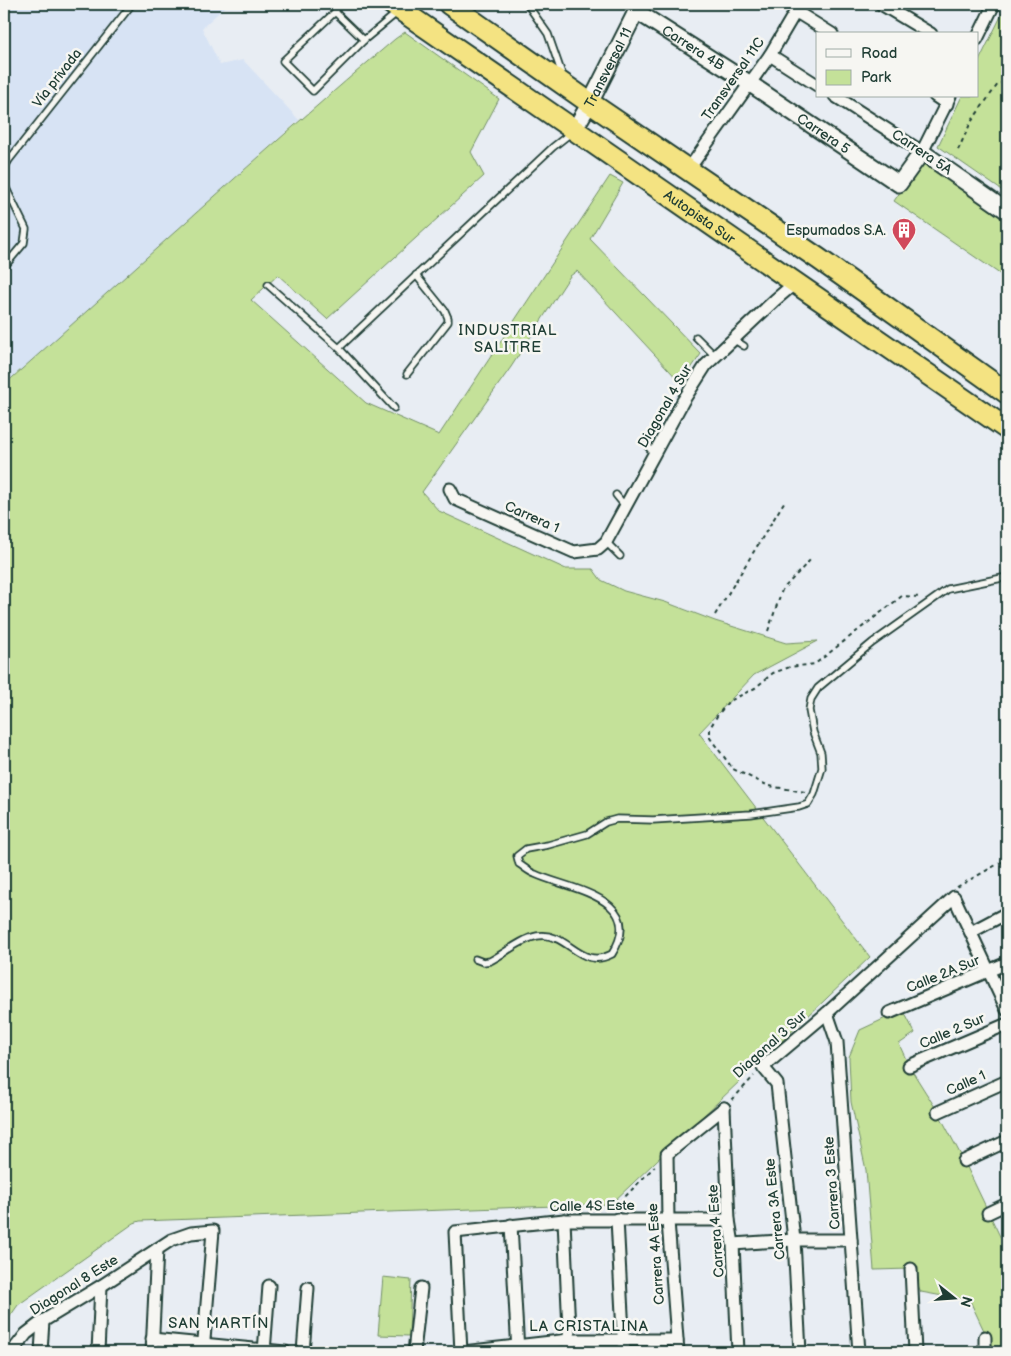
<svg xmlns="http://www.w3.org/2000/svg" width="1011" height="1356" font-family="'Balsamiq Sans',sans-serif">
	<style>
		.built { fill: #d7e3f4 }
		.green { fill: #c4e199; stroke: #728f66 }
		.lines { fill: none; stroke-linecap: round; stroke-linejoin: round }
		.lane-casing { stroke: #1f3d34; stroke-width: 9 }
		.street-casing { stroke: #1f3d34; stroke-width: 15 }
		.secondary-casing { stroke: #1f3d34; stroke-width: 19 }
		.highway-casing { stroke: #1f3d34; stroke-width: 24 }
		.path { stroke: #1f3d34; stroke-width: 2; stroke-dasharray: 4 4; stroke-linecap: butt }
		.lane { stroke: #f6f6f2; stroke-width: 5.5 }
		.street { stroke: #f6f6f2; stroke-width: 11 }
		.secondary { stroke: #f6f6f2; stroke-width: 15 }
		.highway { stroke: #f4e382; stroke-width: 20 }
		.labels { text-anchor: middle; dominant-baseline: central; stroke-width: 5; stroke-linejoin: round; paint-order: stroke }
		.street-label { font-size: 14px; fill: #1f3d34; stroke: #f6f6f2 }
		.poi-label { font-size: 14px; fill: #1f3d34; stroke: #f6f6f2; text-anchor: end }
		.neighbourhood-label { font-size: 15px; letter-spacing: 1px; fill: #1f3d34; stroke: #f6f6f2 }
	</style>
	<rect width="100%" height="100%" fill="#e8edf3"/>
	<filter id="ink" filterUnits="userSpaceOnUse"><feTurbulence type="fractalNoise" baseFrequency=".02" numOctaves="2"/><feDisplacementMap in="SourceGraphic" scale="10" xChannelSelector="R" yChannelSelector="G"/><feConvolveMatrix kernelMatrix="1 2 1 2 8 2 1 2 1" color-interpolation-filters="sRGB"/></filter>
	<g filter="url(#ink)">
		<polygon class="built" points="4,4 228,4 202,28 220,65 243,60 299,120 109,293 4,385"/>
		<g class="green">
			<polygon points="1007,4 1007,194 938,146 962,96 977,96 977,65"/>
			<path d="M405,32L499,99L471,152L484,176L327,319L278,275L251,300L366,403L439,435L610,176L623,183L590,239L701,354L681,383L577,271L570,276L511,367L422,492L439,511L566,569H593L601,580L624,591L665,602L715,621L786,643L818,641L754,675L699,733L870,957L611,1204L140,1221L134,1223L18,1305L4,1325V385C134,270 262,151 395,39Z"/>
			<polygon points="921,162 1007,222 1007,279 894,201"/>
			<polygon points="903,1010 915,1033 899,1044 909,1066 938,1112 964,1161 1007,1251 1007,1352 988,1352 987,1337 970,1301 921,1292 910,1269 874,1270 866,1170 851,1102 849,1057 860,1030"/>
			<polygon points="383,1277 411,1280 409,1336 378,1335"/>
		</g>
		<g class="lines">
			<defs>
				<g id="lane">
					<polyline points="339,4 335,12 283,61 313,91 364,40 398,12"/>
					<polyline points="527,4 548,34 563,77"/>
					<polyline points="335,12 364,40"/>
					<polyline points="4,168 9,160 132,4"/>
					<polyline points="4,184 26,229 24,243 4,267"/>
					<polyline points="268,285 339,348 394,408"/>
					<polyline points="696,337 715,356"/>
					<polyline points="733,339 744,346"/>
					<polyline points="339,348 553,147 572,132"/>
					<polyline points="407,374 448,322 448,318 445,311 416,275"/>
					<polyline points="646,444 654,454"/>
					<polyline points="616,495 625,506"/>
					<polyline points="606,542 620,556"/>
					<path d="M475,959L483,962L490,961C504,954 521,939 537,936C569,931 579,971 612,954C648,897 567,889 535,874C529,872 524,867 519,864L517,856L526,849L548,845L587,834L606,822L617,819L653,820L751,814L799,807L808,804L814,794L822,768L821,753L813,732L809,710L811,699L818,688L872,643L948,589L1007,577"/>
				</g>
				<g id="street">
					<polyline points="881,4 931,34"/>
					<polyline points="795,11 832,34"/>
					<polyline points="977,39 994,4"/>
					<polyline points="770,55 817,85"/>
					<polyline points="835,96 922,152 950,96"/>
					<polyline points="935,96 947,104"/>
					<polyline points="688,170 770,55 800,4"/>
					<polyline points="450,489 455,499 574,552 598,549 606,542 683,401 706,365 775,300 795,283"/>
					<polyline points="971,932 1007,913"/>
					<polyline points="827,1013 837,1042 859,1352"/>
					<polyline points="889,1013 1007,963"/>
					<polyline points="909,1066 1007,1024"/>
					<polyline points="724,1108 729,1220 733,1244 738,1352"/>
					<polyline points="938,1112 1007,1081"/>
					<polyline points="964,1161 1007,1141"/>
					<polyline points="988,1213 1007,1204"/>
					<polyline points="617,1219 624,1352"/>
					<polyline points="564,1220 570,1352"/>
					<polyline points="511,1225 518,1352"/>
					<polyline points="733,1244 794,1240 851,1240"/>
					<polyline points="911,1269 915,1352"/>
					<polyline points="985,1337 985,1352"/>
					<polyline points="152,1339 285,1352"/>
					<polyline points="12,1352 26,1334 43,1321 101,1286 171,1240 191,1233 213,1231 203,1352"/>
					<polyline points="41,1352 43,1321"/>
					<polyline points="98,1352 101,1286"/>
					<polyline points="152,1352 157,1249"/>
					<polyline points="264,1352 269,1286"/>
					<polyline points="303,1352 308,1288"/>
					<polyline points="414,1352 421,1288"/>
					<polyline points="461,1352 455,1232 564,1220 729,1220"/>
					<polyline points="463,1352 569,1340 677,1340"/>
					<polyline points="678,1352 668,1221 667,1154 724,1108"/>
					<polyline points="800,1352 794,1240 777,1084 763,1067 827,1013 954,897 1007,1010"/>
				</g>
				<g id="secondary">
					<path id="s1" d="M636,11L749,83L899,184L922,152L1007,211"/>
					<path id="s2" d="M574,130L590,103L640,4"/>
				</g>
				<g id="highway">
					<path id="s3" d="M392,4L1007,429"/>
					<polyline points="449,4 590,103 819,259 1007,393"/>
				</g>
			</defs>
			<use href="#lane" class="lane-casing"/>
			<use href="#street" class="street-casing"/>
			<use href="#secondary" class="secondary-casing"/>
			<use href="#highway" class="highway-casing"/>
			<g class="path">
				<polyline points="958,150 971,122 998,84 1007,81"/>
				<polyline points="715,615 786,499"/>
				<polyline points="768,631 782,590 812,558"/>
				<polyline points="805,792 769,786 733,769 710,738 710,728 717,716 728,702 755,688 773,673 790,667 815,664 902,596 921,597"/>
				<polyline points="957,887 1007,859"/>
				<polyline points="732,1100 754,1076"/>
				<polyline points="617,1209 617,1205 655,1166"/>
			</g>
			<use href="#lane" class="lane"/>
			<use href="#street" class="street"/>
			<use href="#secondary" class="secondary"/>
			<use href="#highway" class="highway"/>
		</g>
	</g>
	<defs>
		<symbol id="building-pin" viewBox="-11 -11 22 30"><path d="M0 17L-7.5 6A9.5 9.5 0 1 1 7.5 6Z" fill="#d1495b" stroke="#f6f6f2"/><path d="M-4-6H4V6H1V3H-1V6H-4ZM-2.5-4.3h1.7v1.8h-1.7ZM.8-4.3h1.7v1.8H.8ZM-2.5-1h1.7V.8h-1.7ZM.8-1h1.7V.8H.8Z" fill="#fff"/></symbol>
	</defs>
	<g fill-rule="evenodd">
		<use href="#building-pin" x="890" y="216" width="28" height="38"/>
	</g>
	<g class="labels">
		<g class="street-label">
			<text stroke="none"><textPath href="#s1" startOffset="68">Carrera 4B</textPath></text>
			<text stroke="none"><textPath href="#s2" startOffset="71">Transversal 11</textPath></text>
			<text transform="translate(57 78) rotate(-52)">Vía privada</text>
			<text transform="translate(733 79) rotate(-55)">Transversal 11C</text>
			<text stroke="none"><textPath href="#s1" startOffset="224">Carrera 5</textPath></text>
			<text transform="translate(922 152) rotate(34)">Carrera 5A</text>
			<text stroke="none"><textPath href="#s3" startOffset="374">Autopista Sur</textPath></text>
			<text transform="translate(665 406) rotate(-60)">Diagonal 4 Sur</text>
			<text transform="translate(532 517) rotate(24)">Carrera 1</text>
			<text transform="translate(943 974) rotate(-22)">Calle 2A Sur</text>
			<text transform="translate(952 1031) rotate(-23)">Calle 2 Sur</text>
			<text transform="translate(770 1044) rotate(-42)">Diagonal 3 Sur</text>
			<text transform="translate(966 1083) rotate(-24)">Calle 1</text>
			<text transform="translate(832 1183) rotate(-94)">Carrera 3 Este</text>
			<text transform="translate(592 1206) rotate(-1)">Calle 4S Este</text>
			<text transform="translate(775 1209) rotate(-96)">Carrera 3A Este</text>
			<text transform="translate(716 1231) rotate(-94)">Carrera 4 Este</text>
			<text transform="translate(656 1254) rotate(-94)">Carrera 4A Este</text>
			<text transform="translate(74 1285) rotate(-32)">Diagonal 8 Este</text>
		</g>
		<g class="poi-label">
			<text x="886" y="230">Espumados S.A.</text>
		</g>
		<g class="neighbourhood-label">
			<text x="508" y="330">INDUSTRIAL<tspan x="508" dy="17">SALITRE</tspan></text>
			<text x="219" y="1323">SAN MARTÍN</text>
			<text x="589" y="1326">LA CRISTALINA</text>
		</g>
	</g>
	<rect width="1011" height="1356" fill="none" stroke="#f6f6f2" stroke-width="20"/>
	<rect x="10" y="10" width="991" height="1336" fill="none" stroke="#1f3d34" stroke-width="2" filter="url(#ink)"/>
	<rect x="816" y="32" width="162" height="65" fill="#f6f6f2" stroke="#a0aca6"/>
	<rect x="826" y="49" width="25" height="8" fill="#f6f6f2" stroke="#a0aca6"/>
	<text x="861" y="58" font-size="15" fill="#1f3d34">Road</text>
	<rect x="826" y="70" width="25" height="15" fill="#c4e199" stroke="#a0aca6"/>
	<text x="861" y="82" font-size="15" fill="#1f3d34">Park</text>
	<g transform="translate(954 1298) rotate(107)" stroke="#f6f6f2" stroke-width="4" paint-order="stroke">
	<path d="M0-4L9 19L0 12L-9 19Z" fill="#1f3d34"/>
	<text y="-8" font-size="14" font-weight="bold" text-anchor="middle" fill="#1f3d34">N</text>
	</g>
</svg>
